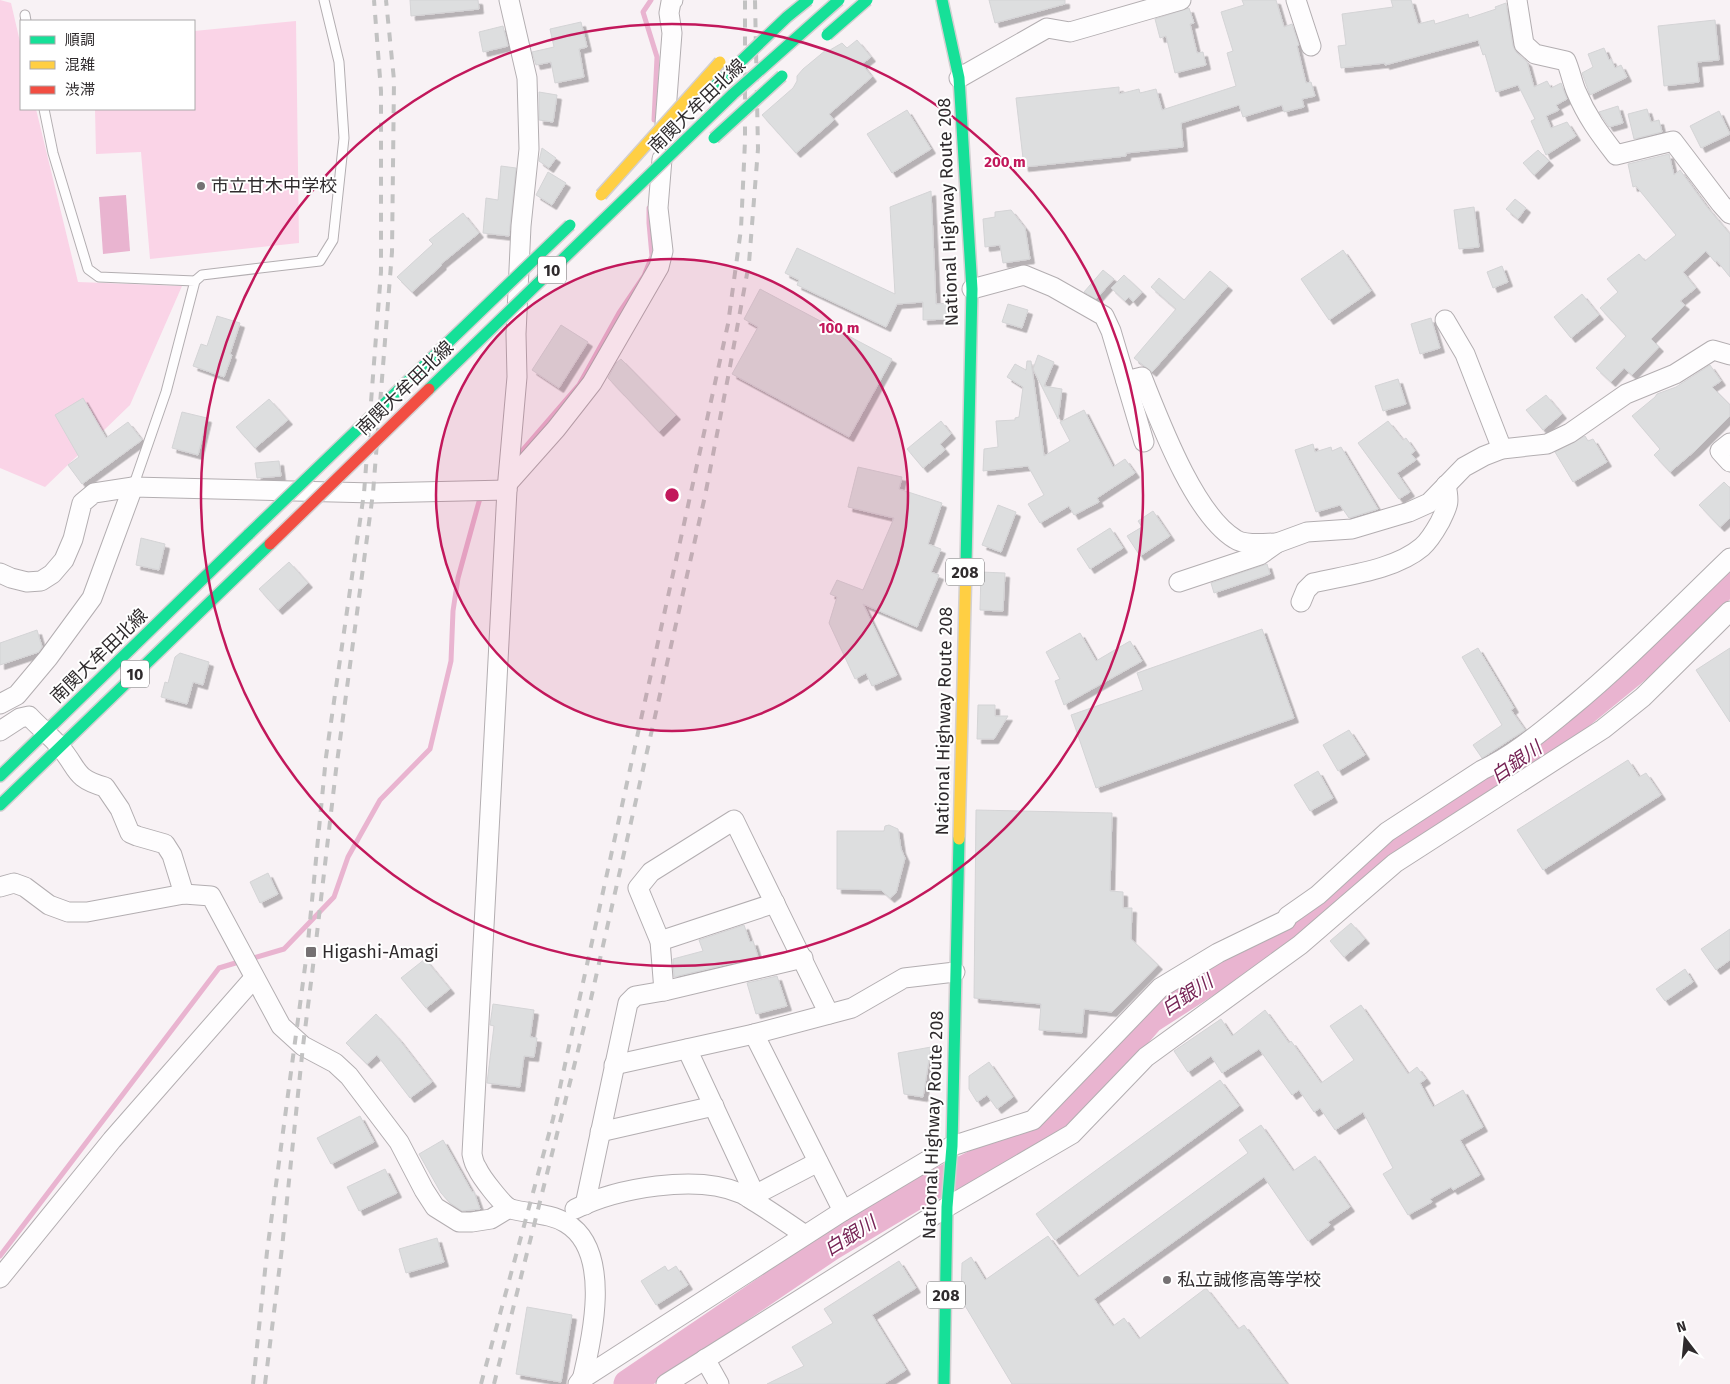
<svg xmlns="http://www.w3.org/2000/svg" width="1730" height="1384" font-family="'Fira Sans','Noto Sans JP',sans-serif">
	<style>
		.green { fill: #fad4e7 }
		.water { fill: #e9b4d0 }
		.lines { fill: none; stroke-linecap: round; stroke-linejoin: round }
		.stream { stroke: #e9b4d0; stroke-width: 5 }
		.river { stroke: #e9b4d0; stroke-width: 29 }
		.building { fill: #dddedf; stroke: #d4d4d6; filter: url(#shadow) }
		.lane-casing { stroke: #b3aeb1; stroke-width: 11 }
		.street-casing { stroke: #b3aeb1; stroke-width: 21 }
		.fast-casing { stroke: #d3d0d1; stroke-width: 14 }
		.slow-casing { stroke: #d3d0d1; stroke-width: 14 }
		.lane { stroke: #fefdfe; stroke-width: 9 }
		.street { stroke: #fefdfe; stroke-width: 19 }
		.fast { stroke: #16e098; stroke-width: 11 }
		.slow { stroke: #ffcf43; stroke-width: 11 }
		.rail { stroke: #c2c2c2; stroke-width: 4; stroke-dasharray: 9 9; stroke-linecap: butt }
		.fast-bridge-casing { stroke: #d3d0d1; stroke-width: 14; stroke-linecap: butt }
		.slow-bridge-casing { stroke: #d3d0d1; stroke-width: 14; stroke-linecap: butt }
		.jam-bridge-casing { stroke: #d3d0d1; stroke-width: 14; stroke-linecap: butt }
		.fast-bridge { stroke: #16e098; stroke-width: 11 }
		.slow-bridge { stroke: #ffcf43; stroke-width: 11 }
		.jam-bridge { stroke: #f24e42; stroke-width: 11 }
		.ring { fill: none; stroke: #c2185b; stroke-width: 2.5 }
		.poi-dot { fill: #757173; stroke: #fff; stroke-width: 2 }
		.labels { text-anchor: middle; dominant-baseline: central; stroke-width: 4; stroke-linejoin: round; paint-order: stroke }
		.shield { fill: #fff; stroke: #6d6b6c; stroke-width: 1 }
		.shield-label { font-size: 16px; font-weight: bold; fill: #2f2b2d }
		.street-label { font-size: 18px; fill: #2f2b2d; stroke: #fff }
		.poi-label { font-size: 18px; fill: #2f2b2d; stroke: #fff; text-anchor: start }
		.water-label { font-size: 19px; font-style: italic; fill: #762355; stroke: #fff }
		.centre { fill: #c2185b; stroke: #fff; stroke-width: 2.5 }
		.ring-label { font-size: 15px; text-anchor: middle; font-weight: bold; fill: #c2185b; stroke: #fff; stroke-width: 4; stroke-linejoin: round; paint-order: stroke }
	</style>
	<defs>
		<filter id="shadow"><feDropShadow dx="4.5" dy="4.5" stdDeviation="0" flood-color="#0004"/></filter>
	</defs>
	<rect width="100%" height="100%" fill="#f8f2f5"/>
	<g class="green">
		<polygon points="0,0 11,3 21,46 21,109 36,109 78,282 182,286 130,405 45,487 0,468"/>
		<polygon points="296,21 299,243 150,259 141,152 96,154 95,109 194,109 194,31"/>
	</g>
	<polygon class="water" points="126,195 130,251 103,254 99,197"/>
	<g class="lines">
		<g class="stream">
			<polyline points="651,0 643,12 657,57 654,120"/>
			<polyline points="515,459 579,385 619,313 644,276 652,256 649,223 649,208"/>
			<polyline points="250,959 284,949 334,897 348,857 380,800 430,749 451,661 453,611 458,578 480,498 483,495"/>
			<polyline points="0,1256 219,968 242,961"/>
		</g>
		<polyline class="river" points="628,1384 831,1246 928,1188 1061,1121 1150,1019 1318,911 1368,860 1401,836 1475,791 1565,727 1642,664 1730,579"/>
	</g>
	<g class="building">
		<polygon points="410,0 478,0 479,9 411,16"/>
		<polygon points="989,0 1065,0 1065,4 995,23"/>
		<polygon points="1242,0 1276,0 1284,27 1292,24 1299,45 1297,46 1306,83 1311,82 1315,96 1302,99 1304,107 1284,112 1282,105 1243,117 1239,105 1181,123 1183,147 1126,153 1126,156 1024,167 1016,98 1119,87 1119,94 1139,89 1140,93 1156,89 1162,110 1236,86 1227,53 1233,51 1221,12 1244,5"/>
		<polygon points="1391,0 1411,0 1418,24 1434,20 1435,24 1468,14 1469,18 1496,9 1495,7 1506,3 1513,46 1516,52 1527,62 1534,87 1547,81 1551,88 1561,83 1567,99 1556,105 1559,110 1546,116 1551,128 1567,122 1576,136 1546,155 1531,121 1535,119 1518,85 1496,92 1485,54 1483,55 1478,40 1385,65 1385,63 1341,68 1338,46 1346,45 1342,14 1393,7"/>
		<polygon points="1189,8 1194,23 1190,24 1197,53 1203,52 1206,65 1175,73 1166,36 1160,38 1155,19"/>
		<polygon points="1715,20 1719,60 1697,62 1699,82 1664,86 1658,26"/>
		<polygon points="581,22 587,47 579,49 584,77 555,83 551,62 536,65 532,52 554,47 550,29"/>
		<polygon points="503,26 508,46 483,52 479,32"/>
		<polygon points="857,40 871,57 862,64 872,77 829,114 834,120 796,153 762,115 793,88 797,81 797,76 803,69 826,50 830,50 842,43 847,48"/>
		<polygon points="1604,48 1609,60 1611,59 1615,68 1621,65 1627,77 1590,95 1582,73 1593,67 1588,54"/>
		<polygon points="539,92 557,95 553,122 539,120"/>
		<polygon points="1618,106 1623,123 1609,127 1599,112"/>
		<polygon points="1647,109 1651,122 1659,120 1662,132 1634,139 1628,114"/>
		<polygon points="907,110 931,149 892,173 867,134"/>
		<polygon points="1719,111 1730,134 1701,148 1690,126"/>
		<polygon points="542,148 556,158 549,168 539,161"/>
		<polygon points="1538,150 1549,161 1534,175 1523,163"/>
		<polygon points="1669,154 1674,175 1680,170 1707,207 1730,234 1730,277 1717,261 1715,262 1706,251 1683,272 1696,288 1680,301 1685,305 1651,339 1659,347 1632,375 1624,368 1611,382 1596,368 1626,336 1600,308 1618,292 1607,279 1639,254 1645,261 1676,235 1636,186 1633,187 1628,164"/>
		<polygon points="501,166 516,168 509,236 483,233 486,198 498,200"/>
		<polygon points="548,172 566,183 552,205 536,195"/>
		<polygon points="931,191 936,304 949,303 950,319 923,320 923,302 897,304 886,327 797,285 799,280 785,273 797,248 895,294 890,207"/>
		<polygon points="1515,199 1526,208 1518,219 1506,209"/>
		<polygon points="1474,207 1479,247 1459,249 1454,210"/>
		<polygon points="1011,210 1025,228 1030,259 1003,263 1000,245 985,247 983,219 995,217 995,212"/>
		<polygon points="463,213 479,233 441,264 442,265 412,292 397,277 433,244 429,240"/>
		<polygon points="1343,250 1371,291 1329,320 1301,279"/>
		<polygon points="1502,266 1508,282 1493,288 1487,272"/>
		<polygon points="1103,270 1114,279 1096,299 1084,292"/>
		<polygon points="1210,271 1228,286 1152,372 1134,358 1176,309 1151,287 1159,278 1184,300"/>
		<polygon points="1124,275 1142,292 1133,302 1129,297 1125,301 1111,288"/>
		<polygon points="760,289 892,359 849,437 732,374 758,327 744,319"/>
		<polygon points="1582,294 1599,315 1571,338 1554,317"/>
		<polygon points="1008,304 1028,310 1022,328 1002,322"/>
		<polygon points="217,316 240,323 230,354 232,355 224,377 193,366 201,344 207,346"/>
		<polygon points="1431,318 1440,348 1420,354 1411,324"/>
		<polygon points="561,325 588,342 559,388 532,370"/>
		<polygon points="1038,355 1054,362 1044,386 1062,389 1058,419 1033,369"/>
		<polygon points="621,359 676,415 659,432 608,378 616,363"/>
		<polygon points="1027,361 1031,361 1044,456 1070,441 1060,422 1084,410 1113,467 1125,459 1135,473 1097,498 1099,502 1074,515 1069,506 1040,523 1028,504 1044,495 1028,466 983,471 984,449 998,447 996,421 1015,420 1015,418 1019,417 1023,387 1007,377 1015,364 1026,370"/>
		<polygon points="1710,365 1721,381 1712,387 1730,405 1730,416 1696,450 1670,472 1654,455 1660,449 1632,416 1655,397 1657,394 1676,387"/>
		<polygon points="1398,379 1406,404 1383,411 1375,386"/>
		<polygon points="1546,395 1562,414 1543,430 1526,410"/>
		<polygon points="83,398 106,438 128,422 142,440 82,484 68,465 79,457 55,415"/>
		<polygon points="269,399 288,420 255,448 236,427"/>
		<polygon points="182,412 207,418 198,455 172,448"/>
		<polygon points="941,421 951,434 940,444 945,450 923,468 907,449"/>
		<polygon points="1388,421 1403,440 1406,438 1415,451 1411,454 1416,460 1397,473 1410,492 1399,499 1358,443"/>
		<polygon points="1585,436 1588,441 1593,439 1607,462 1573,482 1555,452"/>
		<polygon points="1313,444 1315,452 1331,447 1332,451 1341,447 1378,509 1349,518 1340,505 1316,512 1295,450"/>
		<polygon points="279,461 281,476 257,478 255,463"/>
		<polygon points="858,467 902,477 899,489 942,503 928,544 941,549 931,572 939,575 917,627 863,604 897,675 872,686 866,673 855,679 829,623 837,597 830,594 837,580 863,590 894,518 848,507"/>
		<polygon points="1724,482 1730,488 1730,518 1720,527 1699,505"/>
		<polygon points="998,505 1016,512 1001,552 982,545"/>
		<polygon points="1153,511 1170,536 1140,556 1127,536 1142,527 1138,521"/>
		<polygon points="1110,528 1123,548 1090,569 1077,549"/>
		<polygon points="141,538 165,544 159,570 136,565"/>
		<polygon points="289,562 308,583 278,610 259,589"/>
		<polygon points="1267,564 1270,574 1214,593 1211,583"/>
		<polygon points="981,572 1005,573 1003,611 980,610"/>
		<polygon points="1262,629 1294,718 1096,788 1071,715 1143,690 1137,673"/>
		<polygon points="37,630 42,647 39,652 0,665 0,643"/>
		<polygon points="1080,633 1096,661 1130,641 1142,661 1064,705 1055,681 1060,679 1046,652"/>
		<polygon points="1478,648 1514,708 1511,710 1525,730 1482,758 1473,745 1502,725 1462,657"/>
		<polygon points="1730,648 1730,722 1696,670"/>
		<polygon points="180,653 209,662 203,685 193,682 187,704 161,697 165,682 168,683 175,657"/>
		<polygon points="978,705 995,705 995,716 1008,716 994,739 977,739"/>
		<polygon points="1349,730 1365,755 1338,771 1323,745"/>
		<polygon points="1628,760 1639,777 1646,773 1661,795 1543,870 1517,830"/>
		<polygon points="1318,771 1333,798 1310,811 1294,785"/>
		<polygon points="976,810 1112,813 1110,891 1123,892 1123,908 1132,908 1131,939 1158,965 1112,1012 1084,1009 1082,1033 1039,1030 1041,1004 974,998"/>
		<polygon points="889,825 898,829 901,849 905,858 896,893 890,898 881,890 837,889 837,831 884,831 885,826"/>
		<polygon points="268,873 278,894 260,903 250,882"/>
		<polygon points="1351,923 1365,939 1344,957 1330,941"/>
		<polygon points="744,925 750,942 753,941 758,957 674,977 673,959 703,951 699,940"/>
		<polygon points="1730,929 1730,960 1716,970 1701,949"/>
		<polygon points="425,959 450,989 426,1008 401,978"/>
		<polygon points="1685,969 1693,982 1665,1001 1656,989"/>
		<polygon points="777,976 787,1006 756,1014 747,983"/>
		<polygon points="493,1004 534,1010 530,1037 537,1038 534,1057 524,1056 520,1087 487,1083 494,1026 490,1025"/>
		<polygon points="1361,1005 1408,1074 1417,1067 1426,1079 1420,1083 1433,1107 1463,1090 1483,1127 1460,1140 1480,1175 1453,1190 1451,1187 1430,1199 1432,1202 1408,1215 1383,1174 1393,1168 1363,1112 1335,1130 1320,1108 1314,1112 1299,1090 1292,1095 1259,1049 1222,1073 1211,1056 1188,1072 1174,1051 1221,1019 1232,1036 1265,1010 1289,1043 1291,1041 1321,1083 1354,1060 1330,1026"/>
		<polygon points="376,1014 398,1038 432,1082 410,1098 377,1055 367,1064 346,1043"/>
		<polygon points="931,1047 923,1097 904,1094 898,1053"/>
		<polygon points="989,1062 1013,1097 997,1109 987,1095 977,1102 969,1089 969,1076"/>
		<polygon points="1220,1080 1239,1106 1055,1240 1036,1214"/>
		<polygon points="360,1116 374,1142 331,1164 317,1138"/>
		<polygon points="1261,1125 1293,1171 1315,1156 1350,1207 1328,1222 1330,1225 1308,1241 1264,1177 1094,1299 1113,1326 1124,1318 1139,1339 1206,1288 1238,1329 1244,1325 1287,1384 1012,1384 961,1299 962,1263 971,1257 985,1280 1048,1236 1078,1277 1248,1153 1239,1140"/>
		<polygon points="443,1140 472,1192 474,1192 480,1209 462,1211 450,1203 441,1193 419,1154"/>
		<polygon points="385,1169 397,1193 359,1211 347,1187"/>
		<polygon points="437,1238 444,1262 406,1273 399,1249"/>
		<polygon points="899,1261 916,1288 872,1315 906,1370 884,1384 767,1384 804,1366 792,1347 833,1323 824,1309"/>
		<polygon points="665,1266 668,1271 676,1266 688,1285 656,1305 641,1281"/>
		<polygon points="527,1307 572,1315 561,1382 516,1374"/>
	</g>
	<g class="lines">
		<defs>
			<g id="lane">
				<polyline points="25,15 26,21"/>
				<polyline points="44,109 53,153 88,269 99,277 195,281 166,392 133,487"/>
				<polyline points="195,281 202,275 320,261 333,240 344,138 339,62 324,0"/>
			</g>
			<g id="street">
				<path d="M509,0L527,78L529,149L521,226L516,334L517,377L507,490L472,1154C473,1159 474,1164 477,1168C481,1177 503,1206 511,1209C529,1214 550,1213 566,1223C613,1251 592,1340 581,1384"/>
				<polyline points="1296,0 1311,46"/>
				<path d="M1517,0L1524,44L1535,54L1566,61C1570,70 1572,81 1576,91C1587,117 1599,133 1616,155L1673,141L1721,204L1730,214"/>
				<polyline points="959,78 1047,28 1070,32 1181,0"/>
				<polyline points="665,124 672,33 669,13 671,2 673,0"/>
				<polyline points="972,289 1024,275 1053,287 1104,316 1111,331 1144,442"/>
				<polyline points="1445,320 1465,354 1502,449"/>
				<path d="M1126,381L1142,377C1160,422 1194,514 1235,539C1245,546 1265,543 1277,543"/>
				<polyline points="1730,443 1720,451 1730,462"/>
				<polyline points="508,483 556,429 592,383 659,267 663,251 658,208 662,159"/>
				<polyline points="0,573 11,578 27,582 41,581 52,574 64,560 73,539 82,503 94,493 133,487 373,493 507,490"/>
				<polyline points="1179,582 1260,555 1277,543 1307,532 1352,529 1409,512 1429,503 1464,467 1484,456 1502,449 1547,444 1570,433 1626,394 1675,374 1713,350 1730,355"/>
				<path d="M1301,602L1306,590L1313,583C1347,575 1395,570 1422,547C1430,540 1435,531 1440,522C1448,505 1450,504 1446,485"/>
				<polyline points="0,704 17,695 48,658 92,598 133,487"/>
				<path d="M0,731L20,718L29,716C39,727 51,736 60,747C79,769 73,778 105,787L120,809L130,833L137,836L165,844L172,855L184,894"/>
				<polyline points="0,887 14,883 25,887 49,905 68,912 87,912 184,894 211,896 281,1026 303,1046 335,1063 349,1076 399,1142 424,1190 435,1207 459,1222 472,1222 491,1219 509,1208"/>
				<polyline points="660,941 775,903"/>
				<polyline points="664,991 660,941 638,888 651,872 734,820 829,1014"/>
				<polyline points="754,1034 843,1211"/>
				<polyline points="687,1049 755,1195"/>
				<polyline points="614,1065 754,1034 852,1008 904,978 955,972"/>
				<polyline points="600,1132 714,1106"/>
				<polyline points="749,1198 818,1162"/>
				<polyline points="585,1205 628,1003 635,996 664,991 803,958"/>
				<path d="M575,1209C617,1188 696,1174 740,1193C746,1195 751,1200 757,1203C773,1213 789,1224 805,1235"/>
				<polyline points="0,1278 112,1140 254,978"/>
				<polyline points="705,1359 719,1384"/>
				<path d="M578,1384L582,1379L843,1211L952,1146L1033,1120L1160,988L1218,953L1286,920L1288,916L1318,895L1387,832L1482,770C1514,755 1542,731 1569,709C1626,662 1677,609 1730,558"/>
				<polyline points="666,1384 947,1207 1072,1134 1146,1057 1300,945 1395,863 1603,729 1643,697 1730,611"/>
			</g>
			<g id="fast">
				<polyline points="942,0 959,78 972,289 966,564"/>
				<polyline points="0,776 249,534"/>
				<polyline points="0,805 270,544"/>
				<polyline points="944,1384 947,1207 952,1146 959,839"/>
			</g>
			<polyline id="slow" points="959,839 966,564"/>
		</defs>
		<use href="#lane" class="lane-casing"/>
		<use href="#street" class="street-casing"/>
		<use href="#fast" class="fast-casing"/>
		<use href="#slow" class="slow-casing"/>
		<use href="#lane" class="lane"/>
		<use href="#street" class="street"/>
		<use href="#fast" class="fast"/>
		<use href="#slow" class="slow"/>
		<g class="rail">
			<polyline points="253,1384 267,1252 307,952 326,757 364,493 381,272 381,91 374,0"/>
			<polyline points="265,1384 282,1248 303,1046 316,942 336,770 373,493 392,252 394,80 386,0"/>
			<polyline points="481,1384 553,1119 728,324 741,229 745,141 745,0"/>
			<polyline points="494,1384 590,1003 705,496 729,372 749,263 758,149 755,0"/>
		</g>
		<defs>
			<g id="fast-bridge">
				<polyline points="827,35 867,0"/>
				<polyline points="715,86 787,17 808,0"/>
				<polyline points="714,138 782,76"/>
				<polyline points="429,389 733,94 839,0"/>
				<polyline points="249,534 570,225"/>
			</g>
			<polyline id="slow-bridge" points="601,195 720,62"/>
			<polyline id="jam-bridge" points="270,544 429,389"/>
		</defs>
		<use href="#fast-bridge" class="fast-bridge-casing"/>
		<use href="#slow-bridge" class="slow-bridge-casing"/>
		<use href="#jam-bridge" class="jam-bridge-casing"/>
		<use href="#fast-bridge" class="fast-bridge"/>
		<use href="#slow-bridge" class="slow-bridge"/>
		<use href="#jam-bridge" class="jam-bridge"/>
	</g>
	<circle cx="672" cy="495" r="236" fill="#c2185b" fill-opacity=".12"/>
	<g class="ring">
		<circle cx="672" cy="495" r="236"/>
		<circle cx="672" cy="495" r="471"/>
	</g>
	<g class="poi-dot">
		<circle cx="201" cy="186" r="5"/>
		<rect x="305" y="946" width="12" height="12" rx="2.5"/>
		<circle cx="1167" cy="1280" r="5"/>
	</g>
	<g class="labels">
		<g class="shield">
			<rect x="538" y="256.5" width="28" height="27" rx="4"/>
			<rect x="946" y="558.5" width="38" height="27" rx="4"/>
			<rect x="121" y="660.5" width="28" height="27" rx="4"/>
			<rect x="927" y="1281.5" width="38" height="27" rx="4"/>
		</g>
		<g class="shield-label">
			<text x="552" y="270">10</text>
			<text x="965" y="572">208</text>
			<text x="135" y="674">10</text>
			<text x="946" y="1295">208</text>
		</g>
		<g class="street-label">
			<text transform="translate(697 106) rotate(-44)">南関大牟田北線</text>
			<text transform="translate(948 212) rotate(-92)">National Highway Route 208</text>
			<text transform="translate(405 388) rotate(-44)">南関大牟田北線</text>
			<text transform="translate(99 656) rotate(-44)">南関大牟田北線</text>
			<text transform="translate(944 721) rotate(-89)">National Highway Route 208</text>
			<text transform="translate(933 1125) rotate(-88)">National Highway Route 208</text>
		</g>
		<g class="poi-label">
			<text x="211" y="186">市立甘木中学校</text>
			<text x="322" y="952">Higashi-Amagi</text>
			<text x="1177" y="1280">私立誠修高等学校</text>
		</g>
		<g class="water-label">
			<text transform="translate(1516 762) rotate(-35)">白銀川</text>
			<text transform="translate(1187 995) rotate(-33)">白銀川</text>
			<text transform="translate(850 1236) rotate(-32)">白銀川</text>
		</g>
	</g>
	<circle cx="672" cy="495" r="8" class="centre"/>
	<g class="ring-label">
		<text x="1005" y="167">200 m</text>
		<text x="839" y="333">100 m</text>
	</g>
	<rect x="20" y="20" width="175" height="90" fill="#ffffff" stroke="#acaaab"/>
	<rect x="30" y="36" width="25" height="8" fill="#16e098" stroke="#acaaab"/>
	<text x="65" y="45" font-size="15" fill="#2f2b2d">順調</text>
	<rect x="30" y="61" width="25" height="8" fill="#ffcf43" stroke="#acaaab"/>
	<text x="65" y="70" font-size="15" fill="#2f2b2d">混雑</text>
	<rect x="30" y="86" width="25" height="8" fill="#f24e42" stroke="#acaaab"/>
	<text x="65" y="95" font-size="15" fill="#2f2b2d">渋滞</text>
	<g transform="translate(1685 1339) rotate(344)" stroke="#ffffff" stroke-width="4" paint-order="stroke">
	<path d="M0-4L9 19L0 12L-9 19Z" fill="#2f2b2d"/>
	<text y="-8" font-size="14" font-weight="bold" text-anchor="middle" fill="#2f2b2d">N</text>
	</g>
</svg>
